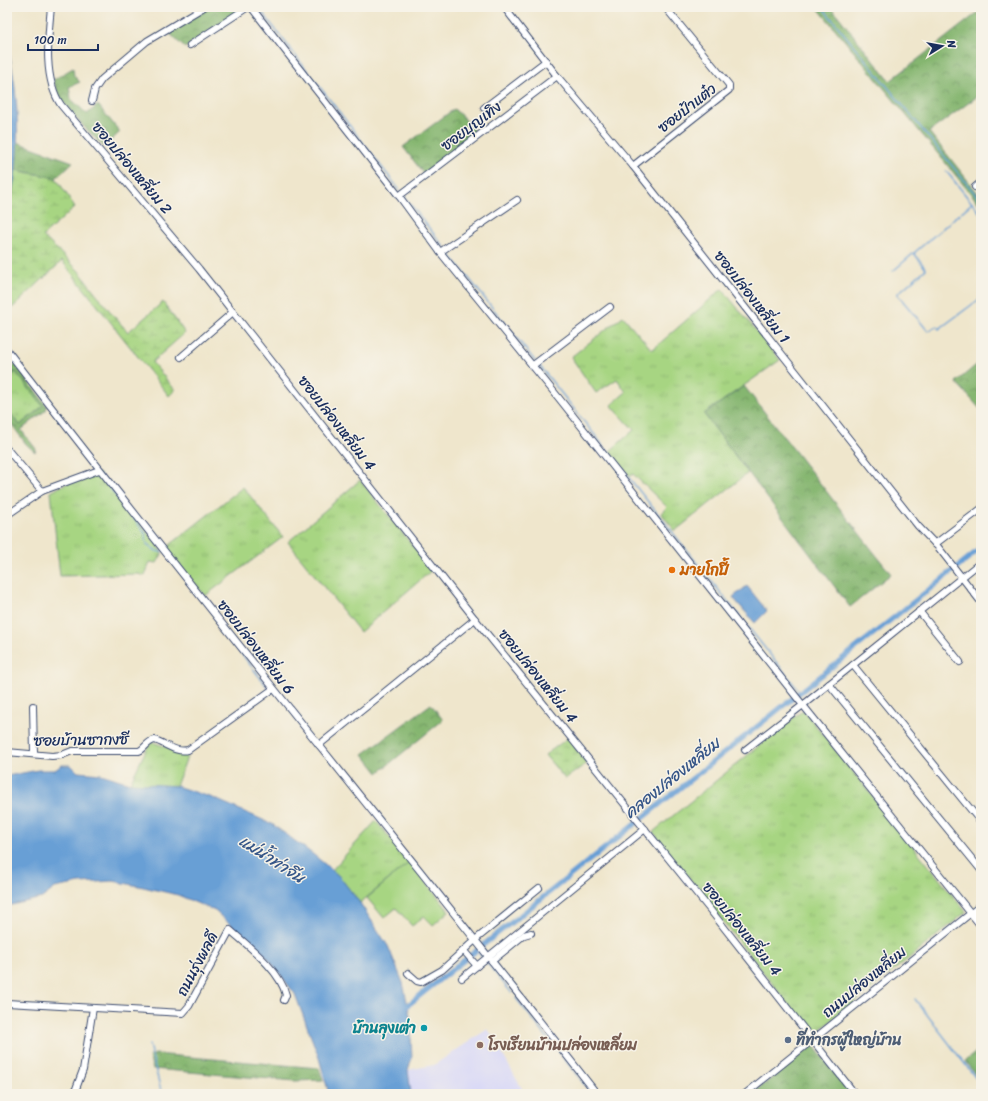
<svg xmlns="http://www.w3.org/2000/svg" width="988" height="1101" font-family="Sriracha,'Playpen Sans Thai',sans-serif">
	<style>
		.built { fill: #d7d7f8 }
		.grass { fill: url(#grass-tufts); stroke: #618270 }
		.forest { fill: url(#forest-crowns); stroke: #507267 }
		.wetland { fill: url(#wetland-marsh); stroke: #618270 }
		.garden { fill: #a7d582; stroke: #618270 }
		.water { fill: #679fd5; stroke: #41679a }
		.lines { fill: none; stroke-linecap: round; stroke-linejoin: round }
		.stream { stroke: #679fd5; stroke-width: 1.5 }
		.canal { stroke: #679fd5; stroke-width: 5 }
		.minor-casing { stroke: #3b4a6e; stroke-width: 8 }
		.minor { stroke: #fff; stroke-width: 6 }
		.food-dot { fill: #e8710a; stroke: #f7f3e8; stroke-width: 1.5 }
		.culture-dot { fill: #0f9aa8; stroke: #f7f3e8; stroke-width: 1.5 }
		.service-dot { fill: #5c6f8a; stroke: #f7f3e8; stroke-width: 1.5 }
		.education-dot { fill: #8d6e63; stroke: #f7f3e8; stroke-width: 1.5 }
		.labels { text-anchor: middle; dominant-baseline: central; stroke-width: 3; stroke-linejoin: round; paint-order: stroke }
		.street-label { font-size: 15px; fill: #1b2f5e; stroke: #f7f3e8 }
		.food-label { font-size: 15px; font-weight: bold; fill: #c56008; stroke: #f7f3e8; text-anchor: start }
		.culture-label { font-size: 15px; font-weight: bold; fill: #0d838f; stroke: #f7f3e8; text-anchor: end }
		.service-label { font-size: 15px; font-weight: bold; fill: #4e5e75; stroke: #f7f3e8; text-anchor: start }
		.education-label { font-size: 15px; font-weight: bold; fill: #785e54; stroke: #f7f3e8; text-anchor: start }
		.water-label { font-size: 16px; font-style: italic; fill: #365688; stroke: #f7f3e8 }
	</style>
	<defs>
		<pattern id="grass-tufts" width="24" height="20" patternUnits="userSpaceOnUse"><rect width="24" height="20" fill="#a7d582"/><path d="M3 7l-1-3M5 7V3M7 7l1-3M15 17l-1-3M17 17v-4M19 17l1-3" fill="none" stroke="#8fb773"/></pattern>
		<pattern id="forest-crowns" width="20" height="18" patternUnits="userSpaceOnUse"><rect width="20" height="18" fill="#85b670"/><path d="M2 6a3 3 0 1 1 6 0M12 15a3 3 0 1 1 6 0" fill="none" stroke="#6c945f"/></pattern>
		<pattern id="wetland-marsh" width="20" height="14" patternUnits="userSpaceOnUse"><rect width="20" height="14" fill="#a7d582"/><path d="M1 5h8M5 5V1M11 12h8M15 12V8" fill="none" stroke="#8fb773"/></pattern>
	</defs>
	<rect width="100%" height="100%" fill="#f7f3e8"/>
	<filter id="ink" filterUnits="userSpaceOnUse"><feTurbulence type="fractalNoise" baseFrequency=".025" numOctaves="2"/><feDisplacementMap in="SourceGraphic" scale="8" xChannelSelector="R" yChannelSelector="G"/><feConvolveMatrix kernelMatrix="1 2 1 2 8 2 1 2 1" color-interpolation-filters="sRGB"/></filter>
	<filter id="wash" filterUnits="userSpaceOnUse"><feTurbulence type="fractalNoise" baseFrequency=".012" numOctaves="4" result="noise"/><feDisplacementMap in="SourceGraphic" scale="16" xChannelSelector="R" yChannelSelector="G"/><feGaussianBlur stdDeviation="0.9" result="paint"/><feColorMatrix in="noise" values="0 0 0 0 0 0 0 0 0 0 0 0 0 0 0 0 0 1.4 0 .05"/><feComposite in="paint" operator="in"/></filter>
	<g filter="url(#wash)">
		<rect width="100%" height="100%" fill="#efe6cc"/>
		<polygon class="built" points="488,1029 525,1094 411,1094 408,1070 434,1065"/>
		<g class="grass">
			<polygon points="722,289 780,360 704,414 748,473 675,531 661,513 667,507 633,474 630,476 610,451 634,430 611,405 626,392 617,379 596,393 571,357 623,316 652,350"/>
			<polygon points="16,372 43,406 20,425 7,410 7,374 10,376"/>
			<polygon points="99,473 159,546 162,554 157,563 150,562 145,576 138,574 60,576 51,492 65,484"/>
			<polygon points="360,480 432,570 360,632 288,542"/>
			<polygon points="243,487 283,537 205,596 166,548"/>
			<polygon points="803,710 966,912 815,1034 811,1033 653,832"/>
			<path d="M152,742C160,745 183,752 187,757L176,786L130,783L149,744Z"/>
			<polygon points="376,821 410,862 360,903 339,876 332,870"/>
		</g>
		<g class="forest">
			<polygon points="208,7 244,7 185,48 168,32"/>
			<polygon points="817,7 831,7 890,81 981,10 981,88 978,96 929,132 981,197 981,206"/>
			<path d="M73,68L74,76L80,82L69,87L71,99L87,114L98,105L120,132L104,147C85,127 61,107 53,80Z"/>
			<polygon points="454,109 467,121 476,134 424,174 403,147"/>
			<polygon points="17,142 73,162 56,178 16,170"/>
			<polygon points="981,361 981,410 956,382"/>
			<polygon points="15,364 47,406 46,410 21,430 36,449 35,452 26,444 7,418 7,410 20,425 43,406 16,372 10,376 7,374 7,370"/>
			<polygon points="744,386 891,574 850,607 704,414"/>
			<polygon points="431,704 443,720 378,773 363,754"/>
			<polygon points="813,1045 851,1094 752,1094"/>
			<polygon points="981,1048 981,1082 965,1061"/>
			<polygon points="155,1054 319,1068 323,1080 295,1081 153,1069 149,1057"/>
		</g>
		<g class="wetland">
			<polygon points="16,170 56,178 75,207 43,236 78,270 113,315 128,332 163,302 185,333 152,362 175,390 169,396 62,261 7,313 7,209 12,195"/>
			<polygon points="568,738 587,763 565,779 545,755"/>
		</g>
		<polygon class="garden" points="410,862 449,911 433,925 424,916 412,926 396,908 384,918 367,898"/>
		<g class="water">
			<path d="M7,44C19,90 23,165 7,209Z"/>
			<polygon points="747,586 767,611 755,623 735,600 733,597"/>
			<polygon points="62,765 71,765 78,772 101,774 130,783 176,786 213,798 272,824 314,855 339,876 360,903 388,946 403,983 410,1016 412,1058 408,1070 411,1094 329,1094 319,1058 295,994 267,957 215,911 178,895 139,886 113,881 80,883 55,888 42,898 7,906 7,776 38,770 55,770"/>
		</g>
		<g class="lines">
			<g class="stream">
				<polyline points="258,7 401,192"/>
				<polyline points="822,7 981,201"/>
				<polyline points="946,171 981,214"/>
				<polyline points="403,195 444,247"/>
				<polyline points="446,250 535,361"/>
				<polyline points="914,253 926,269 897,294 928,331 937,326 939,329 981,298"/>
				<polyline points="893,271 972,203"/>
				<polyline points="538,364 800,692"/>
				<polyline points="100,475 145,533 147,544 156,551 162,552"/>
				<polyline points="231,640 269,689"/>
				<polyline points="477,950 482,957"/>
				<polyline points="487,963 511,992"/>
				<polyline points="516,998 592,1094"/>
				<polyline points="915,999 981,1085"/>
				<polyline points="149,1045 162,1094"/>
			</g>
			<polyline class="canal" points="403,1009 981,548"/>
		</g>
	</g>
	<g filter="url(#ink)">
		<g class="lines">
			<defs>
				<g id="minor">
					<path d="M51,7C48,37 43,79 61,105L199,269L475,619L715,916L855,1094"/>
					<polyline points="251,7 399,196 440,252 558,397 798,699 981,926"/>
					<polyline points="504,7 557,76 633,166 918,526 938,547 981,602"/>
					<polyline points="190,45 248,7"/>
					<polyline points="92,101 95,89 102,79 147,41 204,7"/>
					<polyline points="484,108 546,61"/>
					<polyline points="633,166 729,90 729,85 665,7"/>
					<polyline points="975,187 981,182"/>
					<polyline points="399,196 557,76"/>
					<polyline points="440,252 517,200"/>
					<path d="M7,350C200,601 402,845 597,1094"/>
					<polyline points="181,357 233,312"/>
					<polyline points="532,366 610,307"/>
					<polyline points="7,449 42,491"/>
					<polyline points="7,515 42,491 99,470"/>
					<polyline points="935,544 981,509"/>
					<polyline points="919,611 960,662"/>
					<polyline points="853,665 981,822"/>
					<polyline points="829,684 981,870"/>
					<polyline points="33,706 34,754"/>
					<polyline points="319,745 475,619"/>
					<polyline points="745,750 803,705 981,562"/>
					<path d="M7,752L52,756L62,755L72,751H139C145,749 147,741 155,740C166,744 176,753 188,750L273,689"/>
					<polyline points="464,951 477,966"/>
					<polyline points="492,961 524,935 531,933"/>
					<polyline points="408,973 417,981 421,982 442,970 475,940 539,888"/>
					<polyline points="462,978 645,829"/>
					<path d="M7,1003L183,1013L189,1006L230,930C248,946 280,970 286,995L284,1000"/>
					<polyline points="74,1094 83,1070 93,1008"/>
					<polyline points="745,1094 981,905"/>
				</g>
			</defs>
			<use href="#minor" class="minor-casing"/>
			<use href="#minor" class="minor"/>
		</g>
	</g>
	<circle class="food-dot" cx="672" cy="570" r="4"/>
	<circle class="culture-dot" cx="424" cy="1028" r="4"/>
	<circle class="service-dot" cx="788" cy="1040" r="4"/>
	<circle class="education-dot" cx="480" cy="1045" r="4"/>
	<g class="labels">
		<g class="street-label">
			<text transform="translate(687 108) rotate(-38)">ซอยป้าแต๋ว</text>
			<text transform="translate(471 126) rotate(-37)">ซอยบุญเทิง</text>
			<text transform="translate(132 168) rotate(50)">ซอยปล่องเหลี่ยม 2</text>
			<text transform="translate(752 297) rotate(52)">ซอยปล่องเหลี่ยม 1</text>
			<text transform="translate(337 423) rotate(52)">ซอยปล่องเหลี่ยม 4</text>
			<text transform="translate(256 647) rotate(52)">ซอยปล่องเหลี่ยม 6</text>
			<text transform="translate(538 676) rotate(51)">ซอยปล่องเหลี่ยม 4</text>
			<text transform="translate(81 740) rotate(-1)">ซอยบ้านซากงซี</text>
			<text transform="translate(742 929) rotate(51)">ซอยปล่องเหลี่ยม 4</text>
			<text transform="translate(197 964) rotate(-62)">ถนนรุ่งผลดี</text>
			<text transform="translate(864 982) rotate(-39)">ถนนปล่องเหลี่ยม</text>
		</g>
		<g class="food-label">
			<text x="680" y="570">มายโกปี้</text>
		</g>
		<g class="culture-label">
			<text x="416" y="1028">บ้านลุงเต่า</text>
		</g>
		<g class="service-label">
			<text x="796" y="1040">ที่ทำกรผู้ใหญ่บ้าน</text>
		</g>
		<g class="education-label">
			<text x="488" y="1045">โรงเรียนบ้านปล่องเหลี่ยม</text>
		</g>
		<g class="water-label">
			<text transform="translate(672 778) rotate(-39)">คลองปล่องเหลี่ยม</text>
			<text transform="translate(272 859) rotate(33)">แม่น้ำท่าจีน</text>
		</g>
	</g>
	<rect width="988" height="1101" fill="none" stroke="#f7f3e8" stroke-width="24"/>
	<g transform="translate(942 46) rotate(79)" stroke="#f7f3e8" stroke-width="3" paint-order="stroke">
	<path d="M0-3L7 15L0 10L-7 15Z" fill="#1b2f5e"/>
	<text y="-6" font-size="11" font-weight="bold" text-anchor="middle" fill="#1b2f5e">N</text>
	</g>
	<path d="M28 44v6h70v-6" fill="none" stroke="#1b2f5e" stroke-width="2"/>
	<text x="34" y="44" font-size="12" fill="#1b2f5e" stroke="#f7f3e8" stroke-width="3" paint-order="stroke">100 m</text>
</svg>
